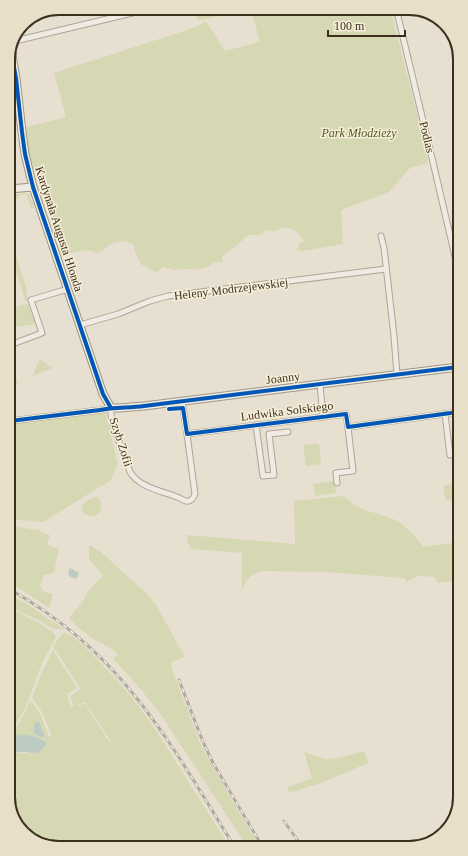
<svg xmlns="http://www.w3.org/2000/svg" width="468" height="856" font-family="Georgia,serif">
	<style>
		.green { fill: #d6d7b3 }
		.water { fill: #bcccc2 }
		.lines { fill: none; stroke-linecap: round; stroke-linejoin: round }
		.street-casing { stroke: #ada599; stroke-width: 7 }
		.secondary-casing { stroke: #9c958a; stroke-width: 9 }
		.street { stroke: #efebe3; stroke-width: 5 }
		.secondary { stroke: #efebe3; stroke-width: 7 }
		.rail-casing { stroke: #afaaa2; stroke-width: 3 }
		.rail { stroke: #f7eed8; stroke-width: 1.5; stroke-dasharray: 4.5; stroke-linecap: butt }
		.cycleway-casing { stroke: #f7eed8; stroke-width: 6 }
		.cycleway { stroke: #0057b8; stroke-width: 4 }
		.labels { text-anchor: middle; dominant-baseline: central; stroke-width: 3; stroke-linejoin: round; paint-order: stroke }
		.park-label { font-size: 12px; font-style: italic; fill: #4d5a26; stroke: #f7eed8 }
		.street-label { font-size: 12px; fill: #3d2e20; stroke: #f7eed8 }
		.rim { fill: none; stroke: #3d2e20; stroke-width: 2 }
	</style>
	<rect width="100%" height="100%" fill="#e7e0d1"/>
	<g class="green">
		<path d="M191,8H390L425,145L428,163L410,168L389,192L341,210L343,244L302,251L297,249L300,242H304V240L300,237L298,233L290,228H283L274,231L267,230L259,235H249L222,257L223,262H215L208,267L194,270L186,269L174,270L163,267L159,271L155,272C152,270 146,266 142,265L136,255L133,244L125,241L114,243L108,245L105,249L97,253L88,250L61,255L44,194L28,153L23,128L66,117L54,73L184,31L200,25L206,21L225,51L260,42L251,10L198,20Z"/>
		<polygon points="26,193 30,195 34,208 31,209 26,194 18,196 19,198 9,201 9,195"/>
		<polygon points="9,234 19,265 26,287 28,301 25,301 22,288 19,282 15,268 9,252"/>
		<polygon points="28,304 36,324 9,328 9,308"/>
		<polygon points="40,359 53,368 32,376"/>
		<polygon points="14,372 18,383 10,386 10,374"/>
		<polygon points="105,412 118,464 111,480 43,522 10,519 10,424"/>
		<polygon points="319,444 321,464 306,466 303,445"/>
		<polygon points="334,481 336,493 315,496 313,484"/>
		<polygon points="458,484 458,501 446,500 444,493 444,485"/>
		<path d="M344,496L353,504L362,509L388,517L398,521L414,535L423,547L459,542V584C453,580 444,582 438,583L435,578C422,575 418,575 407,582L404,578L326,572L263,571C252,573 247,578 242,589V553L191,549L188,543L187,535L295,544L294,501Z"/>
		<path d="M94,497H98C100,500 102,504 101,509C98,526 64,509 94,497Z"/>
		<polygon points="10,526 39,530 42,533 50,535 47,545 59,549 54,572 48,575 44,574 40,585 43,591 53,594 49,608 11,583"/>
		<path d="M89,545L101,552L148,595L156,605L185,657L171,662L173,672L201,746L222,783L259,846H247L161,715L139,687L113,659L118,654L102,643L93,639L81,629L70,620V617L84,600C86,592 96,581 103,576L89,559Z"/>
		<polygon points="11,595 25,603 64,629 53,629 40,621 20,612 11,606"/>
		<polygon points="11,609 39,623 49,630 53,632 56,637 51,646 42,663 25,709 15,725 11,723"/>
		<path d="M64,632L75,638L92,654L119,682L140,708L159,735L229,846L56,848L30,839L12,817V751C15,752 32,755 35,753C39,752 43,748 46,745V742L41,739L34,736L17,735L14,738L12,742V734L25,713L30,700C40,709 44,724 49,737L51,736V735C46,721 42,709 32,698L43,670L53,650L77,688L67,694L71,707L85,704L109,742H111L85,702L74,706L70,696L81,689L53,646Z"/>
		<polygon points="364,751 368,763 321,783 289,793 287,787 312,778 304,752 326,759 339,758"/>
	</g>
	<g class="water">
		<polygon points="70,568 79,573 77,578 76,579 69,576 68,572"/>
		<polygon points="36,722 39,722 44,735 43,737 39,736 34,733 34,726"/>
		<path d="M17,735C28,734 37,736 46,742V745C35,756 37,753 23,752C19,752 17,752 13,752L12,751C12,744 11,740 17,735Z"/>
	</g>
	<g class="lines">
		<defs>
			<g id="street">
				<polyline points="396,8 432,158 457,265"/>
				<polyline points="15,41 149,9"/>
				<polyline points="381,236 384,248 394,336 397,375"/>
				<polyline points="80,325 118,314 150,301 168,296 386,269"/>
				<polyline points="10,345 42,333 31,300 61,291 68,290"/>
				<polyline points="320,384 323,417"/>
				<polyline points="445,414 450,455 457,454"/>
				<path d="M10,421L100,410L111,408V415L113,425L130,472C139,487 161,491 177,497C180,498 184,501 186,501C191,502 194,497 195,494L187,434L182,401"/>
				<polyline points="256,425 263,476 274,475 269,434 288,432"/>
				<polyline points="187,434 346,414 348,427 458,412"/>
				<polyline points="337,483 336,473 353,471 348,427"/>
			</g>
			<g id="secondary">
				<polyline points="11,50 16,78 22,132 25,154 33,187 103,394 111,408 119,408 144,406 458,367"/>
				<polyline points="9,189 33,187"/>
			</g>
		</defs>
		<use href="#street" class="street-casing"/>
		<use href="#secondary" class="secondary-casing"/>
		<use href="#street" class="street"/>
		<use href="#secondary" class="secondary"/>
		<defs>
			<g id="rail">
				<path d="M11,590C58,617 101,653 135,696C172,742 203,796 234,846"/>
				<polyline points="179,680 203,742 213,763 262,846"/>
				<polyline points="284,821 301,845"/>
			</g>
		</defs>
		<use href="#rail" class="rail-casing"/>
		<use href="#rail" class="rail"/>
		<defs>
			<g id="cycleway">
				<polyline points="11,50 16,78 22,132 25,154 33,187 103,394 111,408"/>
				<polyline points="169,409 183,408 187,434 346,414 348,427 458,412"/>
				<path d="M10,421L100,410C114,407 129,408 144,406L458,367"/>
			</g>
		</defs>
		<use href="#cycleway" class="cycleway-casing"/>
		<use href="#cycleway" class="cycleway"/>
	</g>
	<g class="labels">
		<g class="park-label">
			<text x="359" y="133">Park Młodzieży</text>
		</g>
		<g class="street-label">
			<text transform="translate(427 137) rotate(76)">Podlas</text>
			<text transform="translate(59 229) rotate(72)">Kardynała Augusta Hlonda</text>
			<text transform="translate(231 289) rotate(-7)">Heleny Modrzejewskiej</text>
			<text transform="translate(283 378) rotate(-7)">Joanny</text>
			<text transform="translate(287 411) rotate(-7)">Ludwika Solskiego</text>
			<text transform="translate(121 442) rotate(72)">Szyb Zofii</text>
		</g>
	</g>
	<path d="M0 0H468V856H0ZM59 15H409A44 44 0 0 1 453 59V797A44 44 0 0 1 409 841H59A44 44 0 0 1 15 797V59A44 44 0 0 1 59 15Z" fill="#e8dfc9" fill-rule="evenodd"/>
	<path class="rim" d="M59 15H409A44 44 0 0 1 453 59V797A44 44 0 0 1 409 841H59A44 44 0 0 1 15 797V59A44 44 0 0 1 59 15Z"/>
	<path d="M328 30v6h77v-6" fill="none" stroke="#3d2e20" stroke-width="2"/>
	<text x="334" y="30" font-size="12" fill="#3d2e20" stroke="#f7eed8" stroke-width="3" paint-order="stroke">100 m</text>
</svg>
